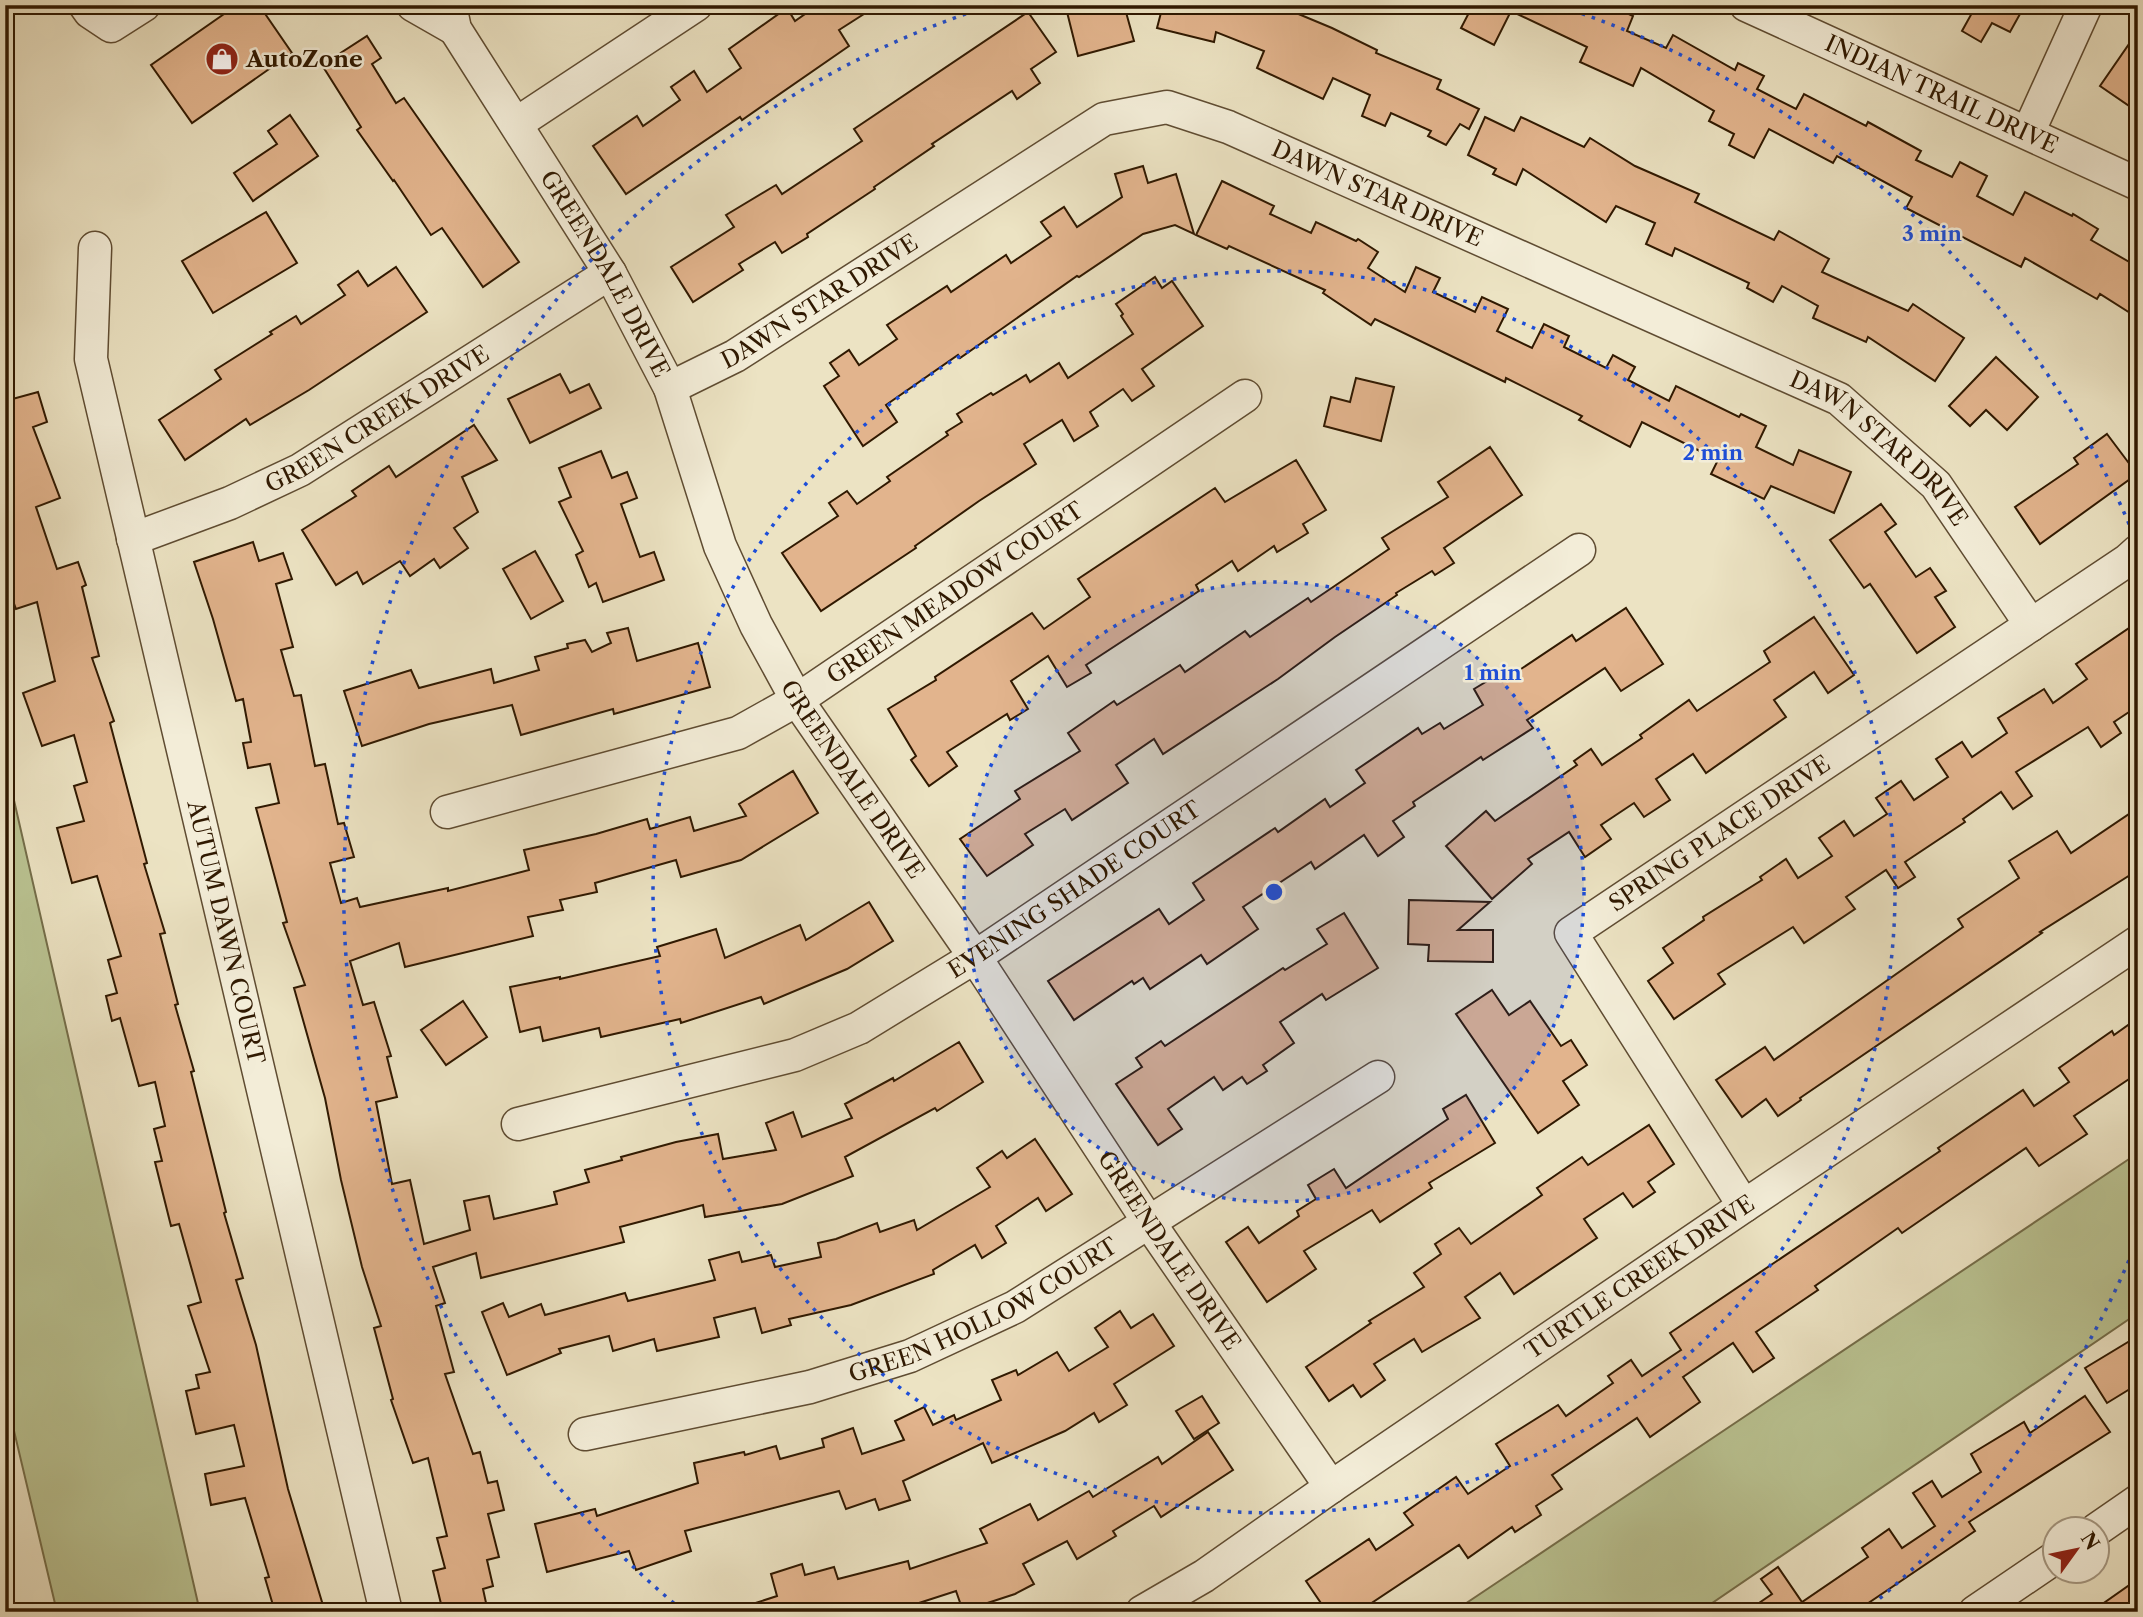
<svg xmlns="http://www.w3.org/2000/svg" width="2143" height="1617" font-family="'Libre Caslon Text',serif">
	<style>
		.green { fill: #bac392; stroke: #756e4a; stroke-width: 2 }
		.building { fill: #e2b48d; stroke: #301901; stroke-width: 2 }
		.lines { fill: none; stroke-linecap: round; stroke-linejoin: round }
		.minor-casing { stroke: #5f4c32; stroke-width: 35 }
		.minor { stroke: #f3edd8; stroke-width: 32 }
		.ring { fill: none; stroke: #1d4ed8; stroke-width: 3.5; stroke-dasharray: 3.5 7 }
		.labels { text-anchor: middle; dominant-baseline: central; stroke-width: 5; stroke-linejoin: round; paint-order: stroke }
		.poi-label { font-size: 23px; font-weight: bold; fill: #301901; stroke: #f3edd8; text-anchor: start }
		.street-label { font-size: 23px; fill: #301901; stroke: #f3edd8 }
		.centre { fill: #1d4ed8; stroke: #f3edd8; stroke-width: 3.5 }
		.ring-label { font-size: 21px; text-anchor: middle; font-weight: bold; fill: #1d4ed8; stroke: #f3edd8; stroke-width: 5; stroke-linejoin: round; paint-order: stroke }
	</style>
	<rect width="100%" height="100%" fill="#ece3c3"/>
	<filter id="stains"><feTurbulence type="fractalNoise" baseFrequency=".00286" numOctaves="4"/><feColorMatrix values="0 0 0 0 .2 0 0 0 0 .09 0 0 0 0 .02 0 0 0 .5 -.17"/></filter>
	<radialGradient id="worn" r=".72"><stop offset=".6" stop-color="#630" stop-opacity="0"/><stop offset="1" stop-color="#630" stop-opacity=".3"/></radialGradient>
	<g class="green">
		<polygon points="5,761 200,1612 57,1612 5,1393"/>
		<polygon points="2138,1153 2138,1313 1699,1612 1453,1612"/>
	</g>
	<g class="building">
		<polygon points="237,5 259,5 292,53 192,123 151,65"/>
		<polygon points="818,5 878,5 839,30 849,46 742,120 740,117 626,194 593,146 637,116 643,126 680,100 671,87 694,71 707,92 741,68 729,49 787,8 795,21"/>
		<polygon points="1091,5 1124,5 1134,41 1078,56 1067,12"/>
		<polygon points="1163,5 1277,5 1332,28 1377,50 1376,53 1441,80 1437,89 1479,109 1469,129 1460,124 1446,145 1428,136 1431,131 1391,113 1385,126 1362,116 1370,95 1333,78 1323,99 1257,68 1264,51 1216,32 1214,42 1157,28"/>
		<polygon points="1473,5 1610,5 1633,16 1627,31 1666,48 1673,35 1735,70 1738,63 1764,76 1757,89 1796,109 1804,94 1866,126 1868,122 1921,151 1916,160 1952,177 1960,162 1987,176 1977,196 2013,215 2025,192 2072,216 2073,214 2098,229 2091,240 2138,267 2138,318 2100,294 2097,299 2025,258 2021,267 1906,208 1912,197 1837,156 1833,163 1769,129 1754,158 1729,145 1734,134 1709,121 1714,111 1641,68 1633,86 1580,62 1587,47 1511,11 1494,45 1461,28"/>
		<polygon points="1958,5 2025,5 2010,32 1992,23 1981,42 1962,31 1972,13"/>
		<polygon points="1028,12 1056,52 1031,69 1040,83 1017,99 1012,91 932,144 934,146 874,187 875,189 807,234 808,237 782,253 775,242 739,264 743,270 693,302 671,267 734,227 726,215 776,185 782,194 862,141 854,129"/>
		<polygon points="2138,31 2138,112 2100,86"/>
		<polygon points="367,36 381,58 372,64 396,103 404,98 519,262 483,287 442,228 431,235 394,180 393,181 357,130 361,127 322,65"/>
		<polygon points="290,115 318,156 253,201 234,173 277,144 268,131"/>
		<polygon points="1485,117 1514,131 1521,117 1584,147 1590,138 1635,166 1699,194 1695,202 1774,240 1779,231 1829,259 1822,272 1908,311 1913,304 1964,338 1935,381 1868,337 1866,342 1813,318 1818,306 1782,286 1773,302 1747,288 1749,283 1675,248 1672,256 1646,244 1655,223 1616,206 1606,222 1523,169 1516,185 1493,174 1496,169 1468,155"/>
		<polygon points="1143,166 1148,183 1176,174 1194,234 1175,225 1143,234 1079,277 1077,276 960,358 958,355 886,405 897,422 863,446 824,386 839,376 830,363 849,350 859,365 897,339 887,325 947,286 951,292 1006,255 1011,263 1051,236 1041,222 1064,207 1077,227 1122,197 1115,174"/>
		<polygon points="1222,181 1274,206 1270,214 1311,233 1316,222 1356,241 1358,239 1378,252 1368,268 1405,292 1416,267 1440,278 1433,292 1475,312 1482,297 1508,309 1497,331 1532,348 1544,324 1569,336 1564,347 1606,368 1613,355 1635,367 1628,380 1669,401 1676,386 1739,417 1741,414 1766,426 1756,447 1793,465 1799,450 1851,472 1834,513 1771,486 1764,499 1711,474 1718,460 1642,422 1630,447 1579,420 1582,416 1506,378 1505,382 1375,319 1371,325 1323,293 1325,290 1229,246 1227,249 1196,235"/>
		<polygon points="266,212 297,263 213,313 182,261"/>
		<polygon points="396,267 427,312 309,390 250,425 246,419 185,460 159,420 221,379 215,370 272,334 270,332 296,316 301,324 345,295 338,285 358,271 368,286"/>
		<polygon points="1155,277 1162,288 1172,281 1203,326 1142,369 1154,386 1132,401 1123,389 1090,412 1098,426 1074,441 1062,420 1024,444 1036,464 979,501 915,546 916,548 821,611 782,553 838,516 829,503 847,491 857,504 890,481 887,477 948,435 946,432 962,422 957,414 991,393 993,395 1026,375 1030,382 1059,363 1068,378 1133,334 1121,316 1123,314 1116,304"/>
		<polygon points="1996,357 2038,397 2007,430 1986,410 1970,426 1949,406"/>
		<polygon points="560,374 570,393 589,384 601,408 530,443 508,399"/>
		<polygon points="1356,378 1394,387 1381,441 1324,426 1331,397 1350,402"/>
		<polygon points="38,392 47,422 33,427 60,498 36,507 57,569 78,562 86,585 82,587 99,656 92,658 114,721 110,723 147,863 144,864 165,933 160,934 178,1004 175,1005 194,1071 191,1072 226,1212 224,1213 243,1278 236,1280 256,1345 288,1489 325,1612 275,1612 265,1578 269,1577 245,1498 211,1505 205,1474 244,1466 234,1425 196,1434 186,1391 199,1388 196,1375 210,1372 188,1306 201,1302 179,1224 171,1226 155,1162 162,1161 154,1129 165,1126 155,1082 139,1086 120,1018 112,1021 106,996 117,993 108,960 121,956 97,876 72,883 57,828 84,821 74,786 87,782 74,735 42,746 23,693 55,681 37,602 16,609 5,579 5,401"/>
		<polygon points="474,425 497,460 462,477 478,512 454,528 468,548 440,568 434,559 410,576 400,561 363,584 357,572 336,585 302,530 356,496 352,491 389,466 396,477"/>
		<polygon points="2107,434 2137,474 2040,544 2015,507 2078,464 2074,458"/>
		<polygon points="1490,447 1522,495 1444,548 1454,563 1435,575 1432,571 1396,593 1397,595 1335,637 1278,679 1163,754 1154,739 1116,765 1128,783 1072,820 1065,809 1025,834 1033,845 987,876 960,839 1020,799 1015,791 1080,751 1068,733 1114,701 1117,705 1180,665 1185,672 1245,631 1250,637 1308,598 1311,602 1389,549 1382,538 1448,497 1438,482"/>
		<polygon points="601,451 612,478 627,472 637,498 621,504 640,557 654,552 664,580 603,602 596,583 589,587 576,555 583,551 559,502 571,497 559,468"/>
		<polygon points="1296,460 1326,510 1303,524 1308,533 1277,552 1274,546 1238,571 1232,561 1196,585 1199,591 1086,665 1091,673 1067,687 1048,656 1011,681 1028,709 1010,720 1007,714 947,752 957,766 929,786 911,760 916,756 888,709 936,680 935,677 1032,613 1044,629 1090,597 1078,579 1215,488 1225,502"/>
		<polygon points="1881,504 1896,524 1885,532 1916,577 1930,568 1946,591 1935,597 1955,627 1917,653 1870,584 1864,588 1830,540"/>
		<polygon points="253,542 259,561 283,553 292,579 276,584 293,647 281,650 294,696 301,695 315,766 325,764 338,824 344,823 354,857 330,863 341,903 357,898 360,907 448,888 448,891 529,870 524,850 596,834 647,819 650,829 690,817 694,831 746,816 739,804 793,771 818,813 741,860 681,877 676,860 595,883 597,892 560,900 563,910 528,917 533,936 405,967 399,943 350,961 363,1005 374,1002 391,1056 387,1057 397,1097 376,1102 392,1184 410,1180 424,1244 470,1230 464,1201 489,1196 494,1219 557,1204 554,1192 589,1182 585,1170 622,1160 621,1157 676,1142 718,1134 723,1159 776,1150 766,1123 793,1112 802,1137 852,1118 845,1104 893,1078 894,1081 959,1042 983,1082 937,1111 935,1108 845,1157 853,1176 782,1204 705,1217 703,1205 620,1227 624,1242 481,1278 476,1253 433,1267 445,1303 436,1306 454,1372 445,1374 473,1454 480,1452 488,1483 497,1481 504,1510 488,1514 499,1557 487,1560 493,1586 483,1589 488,1612 443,1612 433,1571 445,1568 437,1538 447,1536 428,1458 413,1463 391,1400 393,1399 374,1328 381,1326 362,1267 341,1180 325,1098 294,988 305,985 283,923 287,922 256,808 279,803 270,764 248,768 243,743 251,742 243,699 236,701 213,619 194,562"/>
		<polygon points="535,551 563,601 531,619 503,569"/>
		<polygon points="1626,608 1663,664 1621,691 1605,668 1527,720 1533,728 1483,760 1481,757 1413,802 1415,806 1393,821 1404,837 1378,856 1364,835 1315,869 1311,862 1243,907 1258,929 1207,964 1201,955 1150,989 1143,978 1134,984 1132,981 1074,1020 1048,981 1159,909 1169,924 1204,900 1193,883 1275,828 1278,832 1325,799 1330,807 1365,783 1356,770 1418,728 1422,734 1440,723 1444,729 1483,705 1474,689 1499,674 1503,681 1572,635 1576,641"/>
		<polygon points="1814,617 1854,675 1828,693 1814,672 1774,700 1786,717 1706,773 1693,754 1656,779 1670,800 1644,817 1634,803 1601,825 1611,839 1585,857 1569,832 1528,859 1532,864 1492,899 1446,846 1486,811 1495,821 1577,765 1574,761 1591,749 1602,765 1642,738 1640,735 1689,700 1697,711 1770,662 1764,651"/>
		<polygon points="2138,622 2138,706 2114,722 2121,733 2101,747 2088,727 2016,772 2032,796 2013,809 2001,792 1963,819 1965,822 1905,862 1915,877 1898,888 1886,870 1846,897 1855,909 1804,943 1793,927 1718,974 1725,984 1674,1019 1648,981 1673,963 1663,948 1704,920 1703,917 1762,880 1760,877 1786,859 1798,878 1832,856 1819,838 1844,821 1854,836 1887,814 1876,798 1901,781 1914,800 1948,777 1936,759 1962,742 1972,757 2007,733 1998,718 2044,689 2053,703 2087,679 2076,664"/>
		<polygon points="628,628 637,661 698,643 710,687 614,714 613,709 521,735 512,705 429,724 362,746 344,691 411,670 419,688 491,669 494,683 539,670 535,657 568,648 567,644 585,640 592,652 611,643 607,633"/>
		<polygon points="2138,808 2138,870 2040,932 2042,933 1800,1098 1801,1100 1778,1116 1766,1099 1742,1117 1716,1080 1765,1047 1774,1060 1963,927 1958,919 2019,878 2009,861 2057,831 2071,853"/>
		<polygon points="1409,900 1490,902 1458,930 1493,930 1493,962 1428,961 1429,945 1408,944"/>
		<polygon points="869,902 893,941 847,969 764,1004 761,997 681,1023 680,1019 601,1037 599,1028 543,1041 540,1027 520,1032 510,987 560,977 560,979 660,956 657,947 716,929 725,958 800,925 806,940"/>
		<polygon points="1344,913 1378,968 1326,1000 1322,994 1280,1022 1294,1043 1263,1065 1267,1071 1247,1084 1242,1077 1223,1090 1214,1077 1168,1109 1182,1129 1158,1145 1116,1084 1142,1067 1136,1058 1161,1041 1165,1046 1283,968 1285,970 1327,944 1317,929"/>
		<polygon points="1492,990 1509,1015 1530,1001 1561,1046 1571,1040 1587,1065 1563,1081 1579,1105 1538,1133 1456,1014"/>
		<polygon points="463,1001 487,1037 446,1065 421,1030"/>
		<polygon points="2138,1018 2138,1073 2074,1116 2087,1134 2039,1166 2026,1148 1902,1233 1898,1228 1815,1286 1818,1290 1756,1332 1774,1358 1753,1372 1733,1343 1683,1377 1700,1402 1650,1437 1637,1418 1552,1475 1562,1489 1536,1506 1541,1515 1515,1532 1512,1527 1468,1558 1459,1545 1358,1612 1327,1612 1306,1581 1369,1539 1376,1550 1413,1525 1404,1513 1456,1477 1468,1494 1510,1466 1496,1444 1558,1405 1566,1416 1613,1383 1608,1376 1631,1360 1642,1376 1681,1350 1670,1333 1940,1151 1938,1148 2023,1090 2034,1106 2069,1082 2059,1068 2112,1031 2114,1035"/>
		<polygon points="1466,1095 1495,1143 1429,1183 1432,1188 1380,1222 1372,1210 1304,1251 1316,1269 1267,1302 1226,1242 1248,1227 1259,1243 1299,1216 1297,1211 1316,1199 1308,1185 1334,1169 1346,1188 1448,1119 1443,1109"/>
		<polygon points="1649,1125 1674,1164 1648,1182 1655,1192 1633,1207 1623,1193 1584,1219 1597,1238 1514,1294 1500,1273 1465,1297 1480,1318 1422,1352 1414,1339 1374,1364 1385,1380 1361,1397 1353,1385 1329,1401 1306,1367 1371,1323 1369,1321 1424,1287 1414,1273 1441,1254 1435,1244 1459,1228 1471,1244 1542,1195 1537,1188 1582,1157 1588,1165"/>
		<polygon points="1035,1139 1072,1194 1046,1211 1038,1198 996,1226 1006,1243 982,1258 975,1245 933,1270 934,1274 851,1305 789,1319 791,1325 762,1333 755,1308 714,1318 719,1337 657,1351 654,1339 613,1351 609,1336 559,1349 561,1353 507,1375 482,1312 503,1303 509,1317 541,1304 545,1315 625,1293 628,1301 715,1280 709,1260 739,1252 742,1262 771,1255 775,1267 821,1257 818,1243 836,1239 877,1223 880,1232 914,1220 917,1230 990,1187 977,1168 1002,1151 1007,1158"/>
		<polygon points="1120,1311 1131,1328 1153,1314 1174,1346 1114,1384 1127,1405 1099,1422 1094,1413 1065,1431 992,1463 983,1443 903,1481 910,1500 879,1510 875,1499 846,1509 839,1491 685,1531 691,1551 636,1570 629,1551 547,1572 535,1524 595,1509 597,1516 698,1483 694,1463 744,1452 745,1455 776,1446 780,1459 824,1447 822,1439 853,1428 862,1454 904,1440 895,1421 924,1407 933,1425 954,1415 956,1420 1001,1400 992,1380 1016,1370 1018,1375 1057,1352 1069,1371 1108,1347 1095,1328"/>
		<polygon points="2138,1336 2138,1384 2107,1403 2085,1368"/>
		<polygon points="1202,1396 1219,1423 1194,1439 1176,1411"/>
		<polygon points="2085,1396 2110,1432 1969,1522 1975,1531 1855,1612 1746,1612 1772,1594 1761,1579 1778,1567 1802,1602 1868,1557 1862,1548 1889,1529 1902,1548 1935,1526 1913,1493 1932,1481 1942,1497 1981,1472 1971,1454 2024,1422 2030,1433"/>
		<polygon points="1208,1432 1233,1470 1161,1517 1154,1506 1113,1531 1116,1536 1077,1559 1067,1541 1023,1564 1034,1584 1015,1594 963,1611 956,1591 919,1603 921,1612 741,1612 740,1608 777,1596 771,1574 802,1564 805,1575 834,1567 838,1579 908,1561 910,1569 987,1543 980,1529 1030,1504 1038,1520 1089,1491 1093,1497 1158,1457 1162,1464"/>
		<polygon points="2138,1579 2138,1612 2091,1612"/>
	</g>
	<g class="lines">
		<defs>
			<g id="minor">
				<polyline points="85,5 90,12 111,26 144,5"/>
				<polyline points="413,5 455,29"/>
				<path id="s1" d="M450,5L455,29L610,273L670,388L720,546L756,625L797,700L975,957L1148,1221L1331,1487"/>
				<path id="s2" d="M1746,5L2138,184"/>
				<polyline points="516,124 696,5"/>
				<polyline points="2028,133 2086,5"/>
				<path id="s3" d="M95,248L91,359L386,1612"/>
				<path id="s4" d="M670,388L735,356L1104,119L1167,107L1228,127L1839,399L1936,485L2031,625"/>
				<path id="s5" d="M133,539L230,503L300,470L610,273"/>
				<path id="s6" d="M447,812L738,733L797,700L1245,396"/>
				<path id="s7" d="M518,1124L795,1055L859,1028L975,957L1579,550"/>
				<path id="s8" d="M1744,1206L1571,933L2128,560L2138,551"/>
				<path id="s9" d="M585,1434L810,1387L910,1356L1015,1307L1378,1077"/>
				<polyline points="2096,1530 2138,1501"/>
				<path id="s10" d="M1142,1612L1204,1576L1331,1487L1744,1206L2138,942"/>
				<polyline points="1975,1612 2056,1557"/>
			</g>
		</defs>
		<use href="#minor" class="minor-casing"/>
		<use href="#minor" class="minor"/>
	</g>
	<circle cx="1274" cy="892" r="310" fill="#1d4ed8" fill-opacity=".12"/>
	<g class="ring">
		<circle cx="1274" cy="892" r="310"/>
		<circle cx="1274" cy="892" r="621"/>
		<path d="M2137 1241A931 931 0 0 1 1866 1610M682 1610A931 931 0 0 1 986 7M1562 7A931 931 0 0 1 2137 543"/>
	</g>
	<defs>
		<symbol id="shop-disc" viewBox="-11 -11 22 22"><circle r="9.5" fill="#8f2418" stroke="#f3edd8"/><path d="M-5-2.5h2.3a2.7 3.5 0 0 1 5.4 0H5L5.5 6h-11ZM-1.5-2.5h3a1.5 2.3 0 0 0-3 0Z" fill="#fff"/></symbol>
	</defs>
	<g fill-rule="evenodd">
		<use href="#shop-disc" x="203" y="40" width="38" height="38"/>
	</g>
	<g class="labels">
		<g class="poi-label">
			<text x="246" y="59">AutoZone</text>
		</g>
		<g class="street-label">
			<text stroke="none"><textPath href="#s2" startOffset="215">INDIAN TRAIL DRIVE</textPath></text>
			<text stroke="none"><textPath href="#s4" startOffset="803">DAWN STAR DRIVE</textPath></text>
			<text stroke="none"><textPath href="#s1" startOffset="312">GREENDALE DRIVE</textPath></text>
			<text stroke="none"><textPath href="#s4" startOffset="173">DAWN STAR DRIVE</textPath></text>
			<text stroke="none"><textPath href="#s5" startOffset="273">GREEN CREEK DRIVE</textPath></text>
			<text stroke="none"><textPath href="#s4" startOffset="1370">DAWN STAR DRIVE</textPath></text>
			<text stroke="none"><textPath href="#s6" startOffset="560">GREEN MEADOW COURT</textPath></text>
			<text stroke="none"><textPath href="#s1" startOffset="878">GREENDALE DRIVE</textPath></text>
			<text stroke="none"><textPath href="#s8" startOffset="502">SPRING PLACE DRIVE</textPath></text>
			<text stroke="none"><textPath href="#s7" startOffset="611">EVENING SHADE COURT</textPath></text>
			<text stroke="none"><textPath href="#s3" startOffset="700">AUTUM DAWN COURT</textPath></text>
			<text stroke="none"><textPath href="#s1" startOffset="1446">GREENDALE DRIVE</textPath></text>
			<text stroke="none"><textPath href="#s10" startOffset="600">TURTLE CREEK DRIVE</textPath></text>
			<text stroke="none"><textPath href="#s9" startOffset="420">GREEN HOLLOW COURT</textPath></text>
		</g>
	</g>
	<circle cx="1274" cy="892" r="10" class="centre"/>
	<g class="ring-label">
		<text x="1932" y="241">3 min</text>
		<text x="1713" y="460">2 min</text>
		<text x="1493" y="680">1 min</text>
	</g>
	<rect width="2143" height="1617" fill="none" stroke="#ece3c3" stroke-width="28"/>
	<rect x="7" y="7" width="2129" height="1603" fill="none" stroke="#301901" stroke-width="3.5"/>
	<rect x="14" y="14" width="2115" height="1589" fill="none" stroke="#301901" stroke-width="2"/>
	<g transform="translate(2076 1550) rotate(57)"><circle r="33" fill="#f3edd8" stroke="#a59882" stroke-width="2"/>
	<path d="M0-5L12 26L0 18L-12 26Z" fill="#8f2418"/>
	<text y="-10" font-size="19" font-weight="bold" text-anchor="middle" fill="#301901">N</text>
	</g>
	<rect width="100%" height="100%" filter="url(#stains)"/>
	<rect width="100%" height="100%" fill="url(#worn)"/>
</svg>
